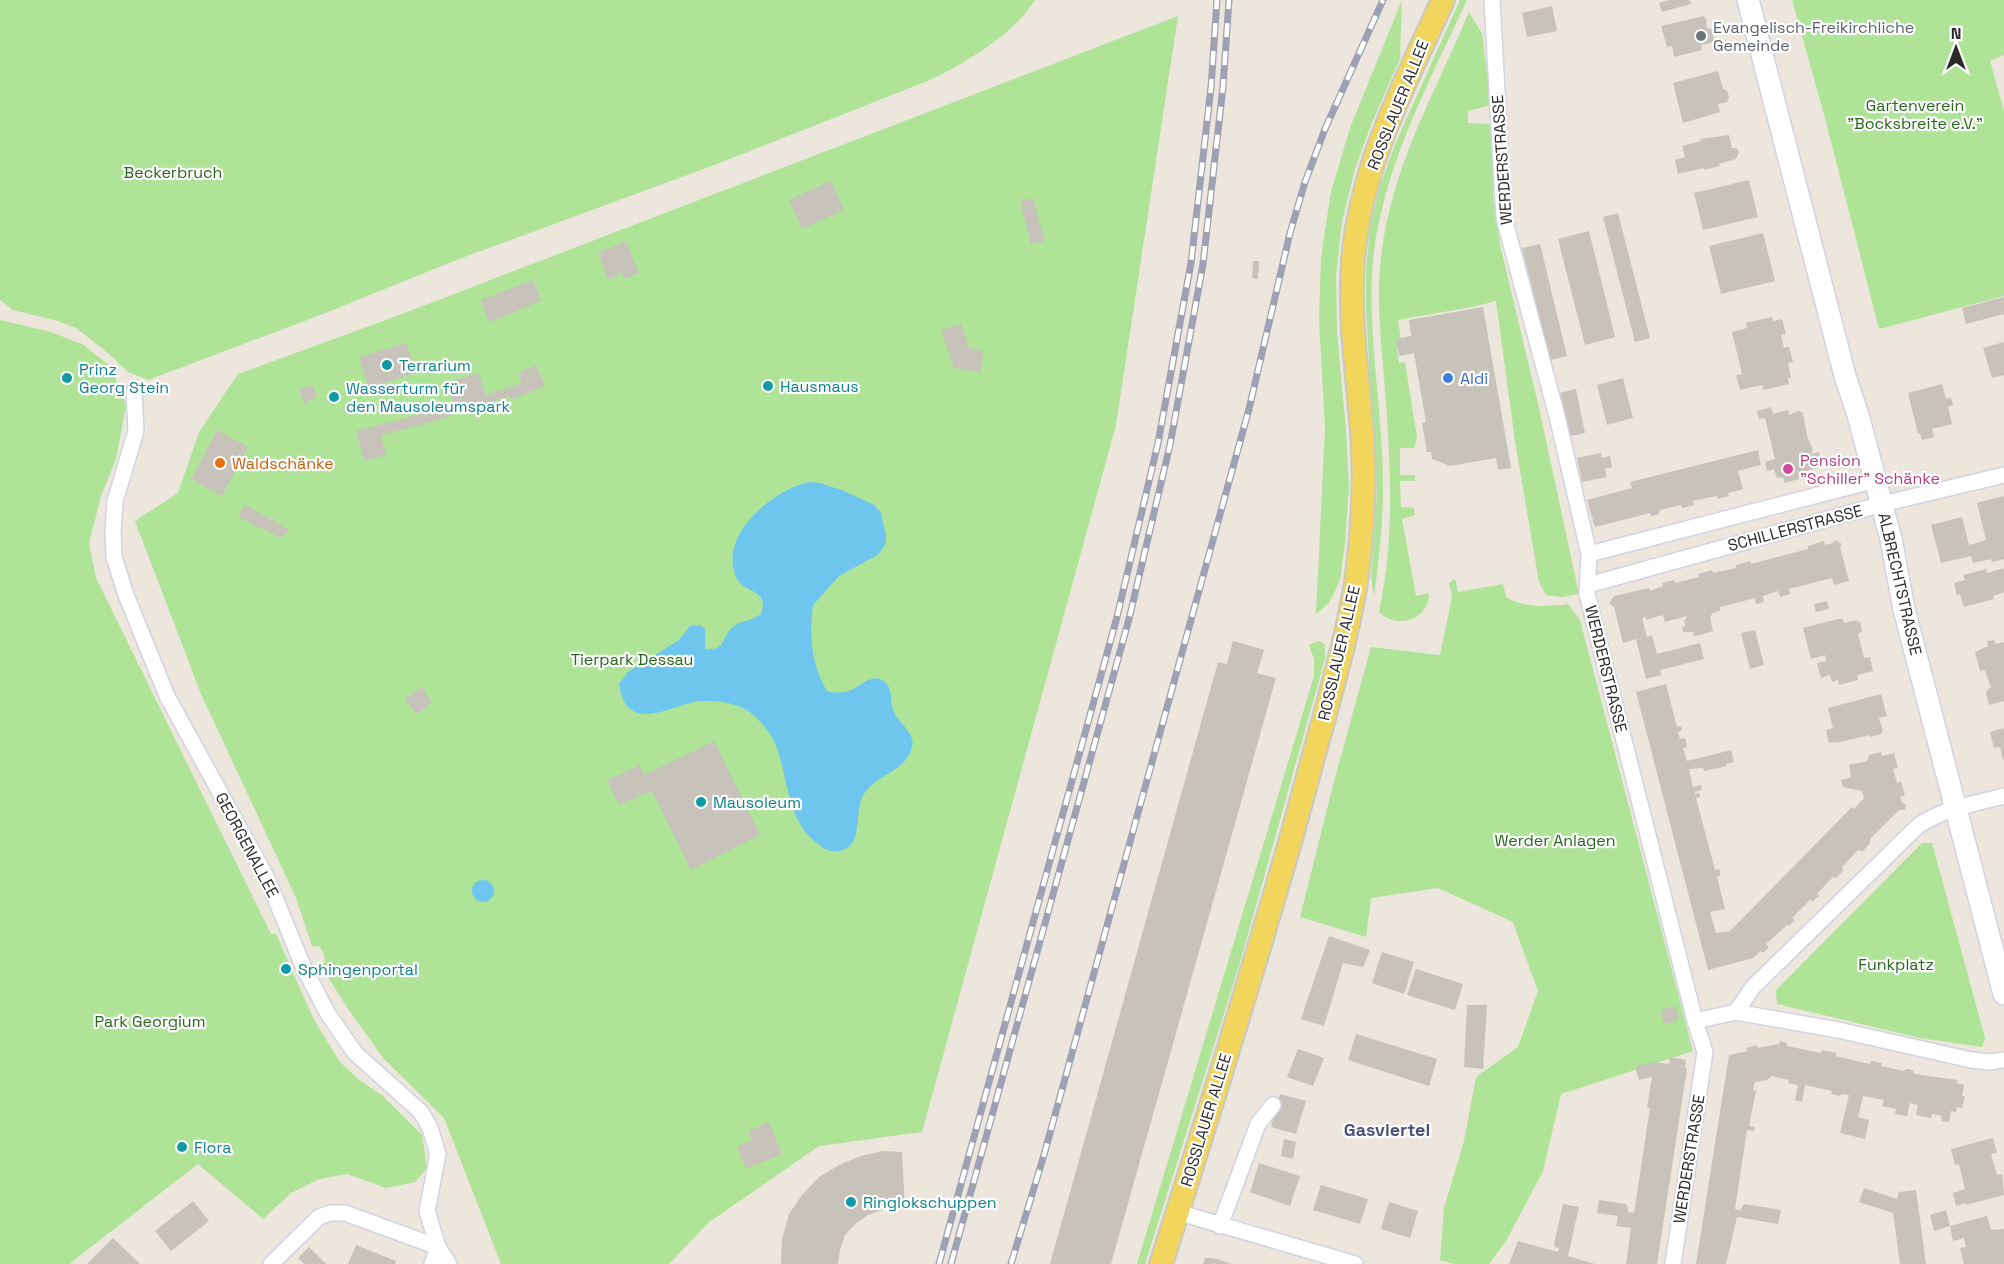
<svg xmlns="http://www.w3.org/2000/svg" width="2004" height="1264" font-family="'Space Grotesk',sans-serif">
	<style>
		.green { fill: #aee398 }
		.water { fill: #6ec6ef }
		.building { fill: #c7c3bb }
		.lines { fill: none; stroke-linecap: round; stroke-linejoin: round }
		.street-casing { stroke: #d1d3e3; stroke-width: 18 }
		.secondary-casing { stroke: #d1d3e3; stroke-width: 24 }
		.primary-casing { stroke: #c8c8c8; stroke-width: 26 }
		.street { stroke: #fff; stroke-width: 15 }
		.secondary { stroke: #fff; stroke-width: 21 }
		.primary { stroke: #f1d55c; stroke-width: 22 }
		.rail-casing { stroke: #9ea1b4; stroke-width: 7 }
		.rail { stroke: #fff; stroke-width: 4.5; stroke-dasharray: 14; stroke-linecap: butt }
		.worship-dot { fill: #6b7280; stroke: #fff; stroke-width: 2 }
		.culture-dot { fill: #0f9aa8; stroke: #fff; stroke-width: 2 }
		.shop-dot { fill: #3f7fe0; stroke: #fff; stroke-width: 2 }
		.food-dot { fill: #e8710a; stroke: #fff; stroke-width: 2 }
		.hotel-dot { fill: #d1479c; stroke: #fff; stroke-width: 2 }
		.labels { text-anchor: middle; dominant-baseline: central; stroke-width: 4.5; stroke-linejoin: round; paint-order: stroke }
		.worship-label { font-size: 16px; fill: #5b616d; stroke: #fff; text-anchor: start }
		.street-label { font-size: 16px; fill: #2a2a2a; stroke: #fff }
		.park-label { font-size: 16px; fill: #26671a; stroke: #fff }
		.culture-label { font-size: 16px; fill: #0d838f; stroke: #fff; text-anchor: start }
		.shop-label { font-size: 16px; fill: #366cbe; stroke: #fff; text-anchor: start }
		.hotel-label { font-size: 16px; fill: #b23c85; stroke: #fff; text-anchor: start }
		.food-label { font-size: 16px; fill: #c56008; stroke: #fff; text-anchor: start }
		.neighbourhood-label { font-size: 18px; font-weight: bold; fill: #4a517b; stroke: #fff }
	</style>
	<rect width="100%" height="100%" fill="#ece6dc"/>
	<g class="green">
		<path d="M0,0H1035C1013,35 967,62 930,80L717,164L459,259L318,316L148,380L128,372L108,353L76,328L58,321L13,310L0,300Z"/>
		<polygon points="1402,0 1400,59 1371,125 1355,169 1342,222 1336,276 1337,332 1346,430 1349,487 1345,544 1340,580 1329,603 1316,614 1325,427 1319,320 1321,257 1331,192 1350,128"/>
		<path d="M1460,0H1467C1427,87 1378,176 1372,273C1369,332 1379,392 1382,451C1385,499 1381,547 1374,596L1371,577L1377,493L1366,310V269L1370,228L1380,186L1396,142Z"/>
		<polygon points="1792,0 2004,0 2004,55 1990,61 2004,111 2004,296 1879,329 1825,118"/>
		<path d="M1469,12L1482,34L1491,105L1468,111V123L1492,124L1493,196L1501,249L1539,408L1579,594L1562,597L1546,595L1539,582L1515,441L1496,301L1472,307L1398,320L1402,346L1397,347L1399,363L1405,362L1417,437L1414,448H1400V475H1415V481H1400L1401,507L1414,508L1415,515L1402,519L1416,596L1429,593C1429,620 1397,630 1379,612C1396,534 1390,456 1384,377C1381,341 1377,303 1380,268C1388,172 1433,98 1469,12Z"/>
		<polygon points="1178,16 1116,425 922,1132 819,1146 708,1223 669,1264 501,1264 444,1118 384,1059 348,1009 321,966 325,961 324,954 319,946 312,946 296,898 201,694 135,521 178,493 199,432 238,374 402,314"/>
		<polygon points="0,320 51,332 84,345 111,367 126,406 116,459 101,496 89,543 96,578 271,934 276,934 313,1018 340,1062 358,1079 383,1096 422,1135 427,1168 415,1182 386,1188 347,1174 319,1179 291,1193 263,1219 198,1164 69,1264 0,1264"/>
		<path d="M1455,579L1458,592L1503,584L1506,597C1523,608 1548,607 1568,604L1580,620L1693,1051L1561,1094L1543,1171L1506,1241L1489,1264H1455L1440,1260L1444,1208L1464,1141L1476,1077L1518,1047L1538,991L1513,922L1438,888L1371,898L1366,937L1300,917L1332,789L1371,647L1440,655L1452,597L1449,583Z"/>
		<polygon points="1320,641 1325,645 1325,659 1240,963 1145,1264 1137,1264 1314,676 1314,659 1309,645 1315,642"/>
		<polygon points="1922,843 1932,843 1985,1038 1982,1047 1920,1038 1777,1004 1776,990"/>
	</g>
	<g class="water">
		<path d="M810,482L820,483L844,491L874,505L881,513L886,536V543L879,554L839,576L813,605C809,633 811,666 827,691C834,693 841,693 849,691C860,687 873,671 885,682C893,689 890,703 894,712C899,724 916,733 912,747C906,773 872,775 862,798C854,815 865,853 833,851C826,851 822,847 817,843C785,819 789,775 774,741C769,730 760,721 751,713C738,702 711,699 694,702C664,709 626,733 619,684L628,672L679,640L690,626L700,625L705,629V649C728,651 720,637 734,626C740,621 750,622 761,614C769,591 750,593 740,583C736,579 734,572 733,566C727,528 777,488 810,482Z"/>
		<circle cx="483" cy="891" r="11"/>
	</g>
	<g class="building">
		<polygon points="1670,0 1690,0 1691,4 1662,12 1659,3"/>
		<polygon points="1552,6 1557,31 1527,37 1522,13"/>
		<polygon points="1704,16 1706,19 1707,29 1711,28 1715,42 1701,45 1702,50 1674,57 1672,46 1667,47 1661,26"/>
		<polygon points="1718,71 1723,89 1727,90 1729,97 1727,102 1718,104 1720,112 1683,123 1673,83"/>
		<polygon points="1729,135 1732,148 1737,148 1739,152 1736,159 1719,164 1720,166 1704,170 1704,168 1678,174 1675,160 1685,157 1682,146 1701,141 1700,139"/>
		<polygon points="1749,180 1758,217 1703,230 1694,193"/>
		<polygon points="831,181 844,210 802,229 789,200"/>
		<polygon points="1033,198 1045,241 1031,244 1020,201"/>
		<polygon points="1618,213 1650,338 1635,342 1603,217"/>
		<polygon points="1589,231 1615,337 1585,345 1558,239"/>
		<polygon points="1763,233 1775,281 1721,294 1709,246"/>
		<polygon points="626,241 639,273 624,279 622,273 608,279 598,253"/>
		<polygon points="1540,244 1567,356 1550,360 1522,248"/>
		<polygon points="1253,261 1259,261 1258,279 1252,278"/>
		<polygon points="533,280 541,301 489,322 481,300"/>
		<polygon points="2004,297 2004,314 1966,324 1962,308"/>
		<polygon points="1483,307 1511,468 1498,470 1496,458 1450,466 1432,459 1431,452 1427,452 1422,423 1426,422 1414,353 1399,356 1396,339 1411,336 1409,320"/>
		<polygon points="1772,317 1773,321 1782,319 1786,334 1781,335 1784,348 1789,347 1793,362 1788,363 1791,378 1788,378 1789,384 1764,390 1762,385 1740,390 1736,375 1742,374 1732,332 1747,328 1746,323"/>
		<polygon points="961,324 969,348 983,351 981,372 954,368 941,330"/>
		<polygon points="2004,342 2004,375 1992,378 1983,348"/>
		<polygon points="406,343 416,373 369,388 359,357"/>
		<polygon points="536,365 545,386 511,400 509,396 428,423 381,435 386,455 364,461 356,431 425,413 424,411 453,403 447,383 478,373 486,395 522,383 518,373"/>
		<polygon points="1623,378 1633,418 1607,425 1597,385"/>
		<polygon points="1942,384 1946,399 1951,398 1953,405 1948,407 1952,424 1932,429 1934,437 1922,440 1920,433 1918,434 1908,393"/>
		<polygon points="313,385 317,397 304,403 299,389"/>
		<polygon points="1576,389 1585,433 1570,436 1560,393"/>
		<polygon points="1771,407 1773,414 1788,410 1789,415 1799,411 1803,413 1807,436 1813,450 1811,454 1819,452 1822,467 1805,471 1807,477 1784,483 1783,477 1777,478 1774,469 1767,471 1765,462 1775,459 1765,418 1759,419 1757,411"/>
		<polygon points="217,430 248,447 222,496 191,479"/>
		<polygon points="1758,450 1761,465 1738,471 1743,489 1728,493 1729,496 1718,499 1717,496 1706,498 1693,501 1694,505 1682,508 1681,505 1660,510 1659,514 1652,516 1650,513 1595,527 1587,500 1632,488 1630,482"/>
		<polygon points="1601,453 1602,458 1610,456 1612,467 1605,469 1607,477 1582,482 1577,458"/>
		<polygon points="2004,496 2004,559 1992,562 1991,559 1973,563 1971,556 1941,563 1931,525 1962,517 1969,545 1986,540 1977,503"/>
		<polygon points="245,505 289,529 282,538 238,517"/>
		<polygon points="1835,540 1842,544 1840,547 1849,581 1834,585 1832,578 1789,589 1790,594 1780,597 1778,591 1763,596 1764,602 1756,604 1755,598 1720,607 1720,611 1713,613 1710,617 1713,631 1700,635 1694,636 1693,632 1683,632 1682,627 1685,626 1684,622 1687,616 1665,622 1663,615 1646,620 1646,617 1642,618 1647,637 1652,635 1657,654 1700,643 1704,659 1660,670 1661,675 1646,679 1636,639 1623,643 1614,607 1609,604 1614,596 1649,588 1650,591 1663,586 1662,583 1674,580 1675,583 1699,577 1698,574 1712,570 1713,573 1736,568 1736,565 1750,561 1751,564 1808,549 1808,546 1824,541 1825,545 1833,543"/>
		<polygon points="2004,568 2004,592 1993,596 1994,599 1964,607 1960,594 1957,595 1954,583 1965,580 1963,575 1986,569 1987,573"/>
		<polygon points="1827,601 1829,609 1816,612 1814,604"/>
		<polygon points="1842,618 1844,623 1857,620 1857,622 1860,621 1862,631 1858,634 1864,658 1870,657 1873,671 1857,675 1858,680 1839,685 1838,680 1832,682 1830,675 1821,678 1817,663 1826,661 1825,655 1811,659 1803,628"/>
		<polygon points="1755,630 1764,665 1750,669 1741,633"/>
		<polygon points="1994,640 1995,644 2004,642 2004,701 1989,705 1986,693 1988,689 1991,688 1985,670 1980,671 1975,652 1988,646 1987,641"/>
		<polygon points="1233,641 1264,650 1257,673 1276,678 1111,1264 1050,1264 1218,662 1227,664"/>
		<polygon points="1666,684 1677,727 1681,726 1682,730 1678,732 1680,739 1685,738 1687,747 1683,748 1687,761 1731,750 1734,762 1726,764 1727,766 1704,771 1703,768 1689,769 1693,787 1701,785 1702,790 1695,792 1695,794 1699,793 1700,797 1696,798 1715,870 1719,869 1720,872 1720,876 1717,877 1725,909 1710,912 1716,933 1730,931 1852,807 1854,809 1864,798 1862,791 1843,787 1841,780 1851,777 1849,765 1867,761 1869,755 1881,752 1882,756 1894,753 1898,768 1893,769 1897,783 1901,781 1905,796 1900,796 1902,802 1906,805 1905,810 1899,810 1870,839 1870,843 1863,851 1858,850 1842,867 1843,871 1836,878 1833,877 1817,894 1819,896 1812,902 1810,900 1792,918 1795,920 1789,926 1787,925 1766,944 1769,947 1763,953 1761,951 1753,958 1708,970 1636,692"/>
		<polygon points="422,687 432,703 416,714 405,698"/>
		<polygon points="1881,694 1887,716 1879,718 1883,731 1881,734 1870,737 1870,735 1836,743 1835,742 1829,743 1826,730 1833,728 1828,708"/>
		<polygon points="2004,728 2004,760 2003,760 2000,747 1994,748 1990,732"/>
		<polygon points="714,741 760,835 691,870 652,791 619,805 607,780 640,765 644,775"/>
		<polygon points="1329,936 1370,950 1363,967 1343,963 1324,1026 1301,1019"/>
		<polygon points="1382,952 1414,962 1404,994 1372,983"/>
		<polygon points="1416,969 1463,984 1455,1010 1407,995"/>
		<polygon points="1467,1005 1487,1005 1483,1069 1464,1067"/>
		<polygon points="1675,1006 1679,1020 1664,1024 1661,1010"/>
		<polygon points="1356,1034 1437,1059 1429,1086 1348,1060"/>
		<polygon points="1780,1041 1787,1043 1787,1046 1821,1053 1822,1050 1836,1053 1836,1056 1870,1064 1871,1061 1882,1063 1881,1066 1903,1071 1907,1069 1913,1070 1914,1074 1958,1080 1957,1083 1964,1085 1962,1096 1965,1096 1962,1108 1957,1107 1956,1112 1951,1111 1949,1122 1941,1121 1942,1116 1932,1114 1931,1118 1916,1115 1918,1105 1910,1103 1907,1116 1895,1114 1896,1109 1882,1106 1884,1100 1863,1096 1858,1117 1869,1120 1865,1139 1840,1133 1849,1095 1841,1094 1840,1096 1831,1094 1832,1091 1805,1085 1802,1102 1795,1100 1798,1085 1788,1083 1789,1080 1772,1076 1767,1080 1755,1082 1753,1090 1756,1091 1749,1126 1755,1127 1754,1131 1747,1130 1735,1209 1740,1210 1744,1204 1781,1210 1778,1224 1737,1217 1726,1264 1696,1264 1729,1055 1747,1051 1746,1048 1757,1045 1757,1048 1779,1044"/>
		<polygon points="1298,1049 1324,1058 1313,1086 1287,1077"/>
		<polygon points="1670,1057 1686,1060 1685,1068 1687,1069 1657,1264 1626,1264 1631,1228 1616,1226 1618,1216 1597,1213 1599,1200 1626,1204 1628,1208 1628,1212 1634,1213 1650,1108 1647,1107 1652,1077 1639,1080 1635,1067 1654,1062 1669,1064"/>
		<polygon points="1280,1094 1306,1101 1296,1134 1271,1127"/>
		<polygon points="769,1122 782,1154 746,1169 737,1147 752,1140 748,1131"/>
		<polygon points="1993,1138 1997,1153 1991,1154 1997,1175 2002,1174 2004,1195 1966,1205 1965,1203 1956,1206 1953,1193 1965,1189 1959,1164 1955,1165 1951,1149"/>
		<polygon points="1284,1139 1296,1142 1293,1159 1281,1156"/>
		<polygon points="883,1151 902,1152 905,1209 882,1210 868,1215 855,1224 845,1235 840,1250 838,1264 781,1264 782,1239 789,1214 802,1195 819,1177 841,1164 861,1156"/>
		<polygon points="1259,1163 1300,1176 1290,1206 1250,1192"/>
		<polygon points="1321,1185 1368,1199 1360,1224 1313,1210"/>
		<polygon points="1864,1188 1897,1199 1899,1192 1916,1190 1926,1264 1900,1264 1893,1213 1859,1202"/>
		<polygon points="193,1201 209,1221 171,1251 155,1231"/>
		<polygon points="1389,1202 1418,1211 1410,1238 1381,1229"/>
		<polygon points="1563,1204 1579,1207 1568,1256 1595,1264 1509,1264 1518,1241 1558,1252 1559,1248 1555,1247 1554,1244"/>
		<polygon points="1946,1210 1950,1226 1934,1231 1930,1215"/>
		<polygon points="1987,1216 1991,1230 2004,1229 2004,1264 1964,1264 1960,1248 1966,1247 1964,1238 1953,1241 1950,1226"/>
		<polygon points="113,1238 140,1264 87,1264"/>
		<polygon points="356,1245 396,1261 395,1264 348,1264"/>
		<polygon points="309,1247 326,1264 304,1264 298,1258"/>
		<polygon points="1205,1258 1213,1258 1232,1264 1203,1264"/>
	</g>
	<g class="lines">
		<defs>
			<g id="street">
				<polyline points="1492,0 1504,218 1557,416 1589,554 1587,594 1695,1021 1705,1052 1673,1264"/>
				<polyline points="134,392 136,431 115,501 113,531 114,557 126,595 167,696 267,878 303,966 328,1014 355,1053 421,1112 430,1128 438,1154 427,1211 438,1247 449,1264"/>
				<polyline points="1589,554 1876,480"/>
				<polyline points="1588,585 1882,504 2004,475"/>
				<path d="M1736,1012L1753,987L1918,826C1942,809 1976,803 2004,796"/>
				<polyline points="1695,1021 1736,1012 1838,1030 1971,1060 1990,1062 2004,1060"/>
				<polyline points="1177,1212 1355,1264"/>
				<polyline points="1220,1226 1258,1124 1273,1105"/>
				<polyline points="271,1264 319,1217 330,1213 345,1213 438,1247"/>
				<polyline points="432,1264 438,1247"/>
			</g>
			<polyline id="secondary" points="1748,0 1845,376 1858,415 1891,539 1904,609 2004,994"/>
			<path id="primary" d="M1161,1264C1205,1126 1248,988 1288,849C1300,807 1311,764 1323,722C1336,673 1350,625 1357,575C1362,534 1365,491 1363,450C1360,386 1348,324 1353,260C1360,168 1405,83 1443,0"/>
		</defs>
		<use href="#street" class="street-casing"/>
		<use href="#secondary" class="secondary-casing"/>
		<use href="#primary" class="primary-casing"/>
		<use href="#street" class="street"/>
		<use href="#secondary" class="secondary"/>
		<use href="#primary" class="primary"/>
		<defs>
			<g id="rail">
				<polyline points="939,1264 1117,617 1158,443 1191,263 1211,87 1217,0"/>
				<polyline points="951,1264 1129,619 1170,445 1203,264 1223,87 1229,0"/>
				<polyline points="1011,1264 1044,1155 1249,409 1290,233 1305,182 1325,129 1383,0"/>
			</g>
		</defs>
		<use href="#rail" class="rail-casing"/>
		<use href="#rail" class="rail"/>
	</g>
	<circle class="worship-dot" cx="1701" cy="36" r="6"/>
	<g class="culture-dot">
		<circle cx="387" cy="365" r="6"/>
		<circle cx="67" cy="378" r="6"/>
		<circle cx="768" cy="386" r="6"/>
		<circle cx="334" cy="397" r="6"/>
		<circle cx="701" cy="802" r="6"/>
		<circle cx="286" cy="969" r="6"/>
		<circle cx="182" cy="1147" r="6"/>
		<circle cx="851" cy="1202" r="6"/>
	</g>
	<circle class="shop-dot" cx="1448" cy="378" r="6"/>
	<circle class="food-dot" cx="220" cy="463" r="6"/>
	<circle class="hotel-dot" cx="1788" cy="469" r="6"/>
	<g class="labels">
		<g class="worship-label">
			<text x="1713" y="27">Evangelisch-Freikirchliche<tspan x="1713" dy="18">Gemeinde</tspan></text>
		</g>
		<g class="street-label">
			<text transform="translate(1398 105) rotate(-68)">ROSSLAUER ALLEE</text>
			<text transform="translate(1502 160) rotate(-94)">WERDERSTRASSE</text>
			<text transform="translate(1795 528) rotate(-15)">SCHILLERSTRASSE</text>
			<text transform="translate(1900 584) rotate(77)">ALBRECHTSTRASSE</text>
			<text transform="translate(1339 653) rotate(-77)">ROSSLAUER ALLEE</text>
			<text transform="translate(1606 669) rotate(76)">WERDERSTRASSE</text>
			<text transform="translate(247 845) rotate(62)">GEORGENALLEE</text>
			<text transform="translate(1206 1120) rotate(-73)">ROSSLAUER ALLEE</text>
			<text transform="translate(1689 1159) rotate(-81)">WERDERSTRASSE</text>
		</g>
		<g class="park-label">
			<text x="1915" y="105">Gartenverein<tspan x="1915" dy="18">"Bocksbreite e.V."</tspan></text>
			<text x="173" y="172">Beckerbruch</text>
			<text x="632" y="659">Tierpark Dessau</text>
			<text x="1555" y="840">Werder Anlagen</text>
			<text x="1896" y="964">Funkplatz</text>
			<text x="150" y="1021">Park Georgium</text>
		</g>
		<g class="culture-label">
			<text x="399" y="365">Terrarium</text>
			<text x="79" y="369">Prinz<tspan x="79" dy="18">Georg Stein</tspan></text>
			<text x="780" y="386">Hausmaus</text>
			<text x="346" y="388">Wasserturm für<tspan x="346" dy="18">den Mausoleumspark</tspan></text>
			<text x="713" y="802">Mausoleum</text>
			<text x="298" y="969">Sphingenportal</text>
			<text x="194" y="1147">Flora</text>
			<text x="863" y="1202">Ringlokschuppen</text>
		</g>
		<g class="shop-label">
			<text x="1460" y="378">Aldi</text>
		</g>
		<g class="hotel-label">
			<text x="1800" y="460">Pension<tspan x="1800" dy="18">"Schiller" Schänke</tspan></text>
		</g>
		<g class="food-label">
			<text x="232" y="463">Waldschänke</text>
		</g>
		<g class="neighbourhood-label">
			<text x="1387" y="1129">Gasviertel</text>
		</g>
	</g>
	<g transform="translate(1956 48)" stroke="#ffffff" stroke-width="4.5" paint-order="stroke">
	<path d="M0-4.5L10 22L0 15L-10 22Z" fill="#2a2a2a"/>
	<text y="-9" font-size="16" font-weight="bold" text-anchor="middle" fill="#2a2a2a">N</text>
	</g>
</svg>
